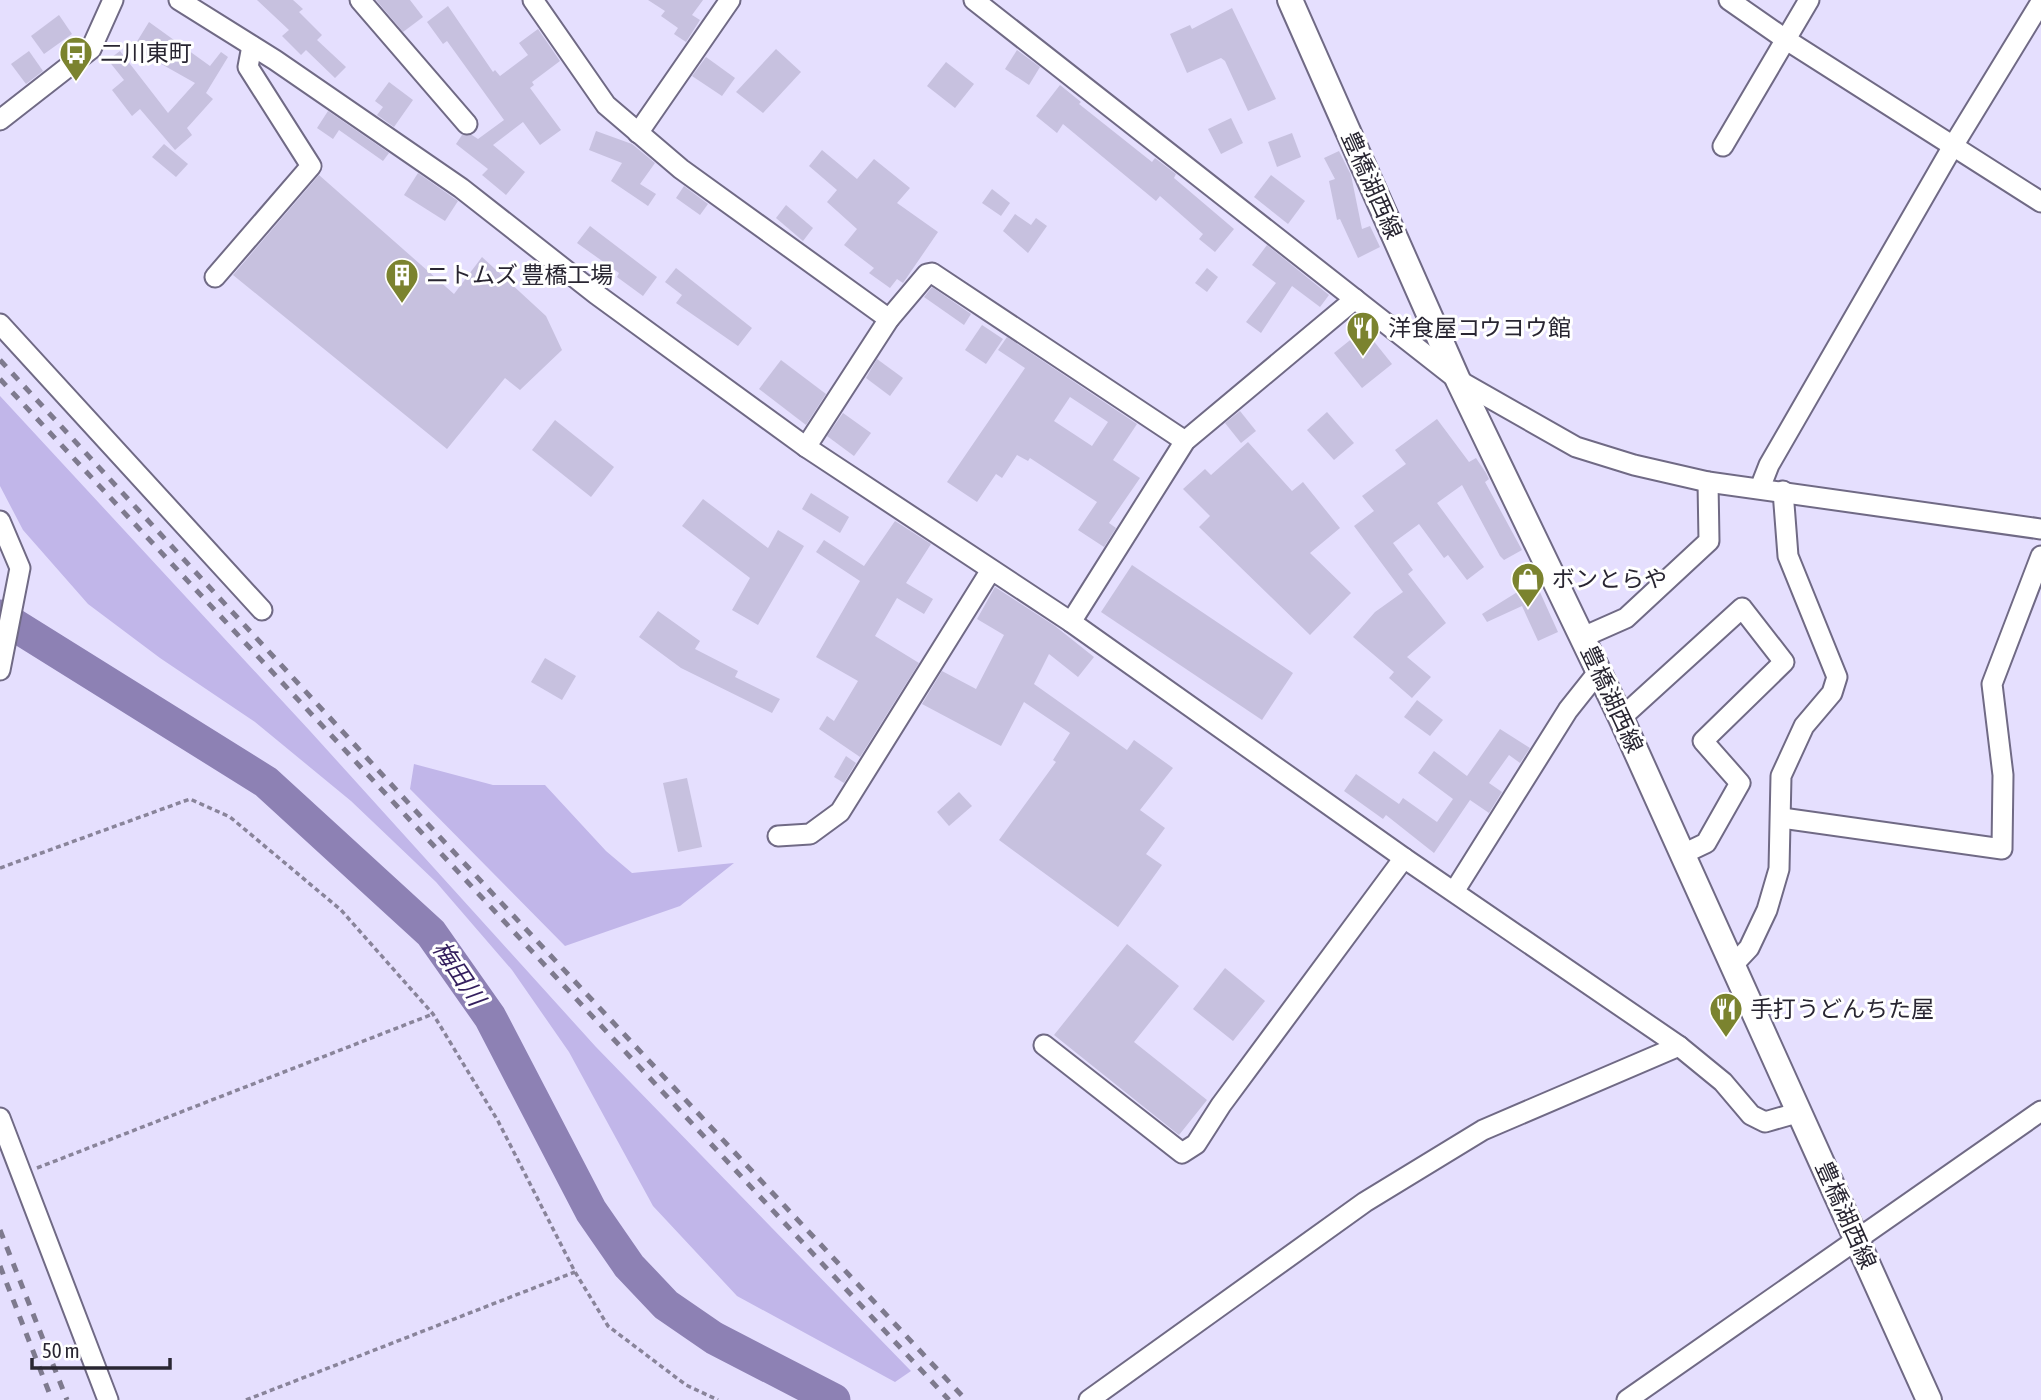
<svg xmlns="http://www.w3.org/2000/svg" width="2041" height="1400" font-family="'Asap Condensed','Noto Sans JP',sans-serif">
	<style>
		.green { fill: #c1b6e9 }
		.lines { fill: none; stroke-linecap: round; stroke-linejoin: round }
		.river { stroke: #8d81b4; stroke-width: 33 }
		.building { fill: #c7c1df; fill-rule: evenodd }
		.minor-casing { stroke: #706a85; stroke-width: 23 }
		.major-casing { stroke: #706a85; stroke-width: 28 }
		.path { stroke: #89849a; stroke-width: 3.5; stroke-dasharray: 5 3.5; stroke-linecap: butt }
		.minor { stroke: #fff; stroke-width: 19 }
		.major { stroke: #fff; stroke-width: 24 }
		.rail { stroke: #7e7a8e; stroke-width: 5; stroke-dasharray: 9 9; stroke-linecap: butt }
		.labels { text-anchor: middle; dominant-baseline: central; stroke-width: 6; stroke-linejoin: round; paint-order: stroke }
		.poi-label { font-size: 23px; fill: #292632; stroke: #fff; text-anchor: start }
		.street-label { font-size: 23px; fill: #292632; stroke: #fff }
		.water-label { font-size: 24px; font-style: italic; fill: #331e5d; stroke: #fff }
	</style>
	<rect width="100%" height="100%" fill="#e5dffe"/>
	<g class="green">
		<polygon points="0,396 310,731 596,1047 911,1371 895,1382 737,1296 653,1206 569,1052 512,970 436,882 351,801 255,722 160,658 88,604 23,530 0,486"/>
		<polygon points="414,764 493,785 545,785 606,851 632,873 734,863 680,906 565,946 410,789"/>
	</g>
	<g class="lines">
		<polyline class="river" points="0,616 266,782 431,933 490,1017 591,1211 629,1266 666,1305 714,1338 834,1400"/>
	</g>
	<g class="building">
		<polygon points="257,0 293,0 303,9 299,12 322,35 317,40 346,67 335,78 306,50 301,55 282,36 289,30"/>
		<polygon points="376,0 410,0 423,17 403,32"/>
		<polygon points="648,0 703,0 692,15 700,20 686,42 674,34 678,28 661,16 665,11"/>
		<polygon points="448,6 493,72 495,70 500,76 528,55 519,43 538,29 560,61 532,82 534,85 530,88 561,130 540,145 523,122 493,145 525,172 506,195 482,175 488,169 456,144 462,135 472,135 478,139 504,120 447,41 443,44 427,22"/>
		<polygon points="1232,8 1276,99 1248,111 1225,61 1221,58 1187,73 1170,34 1190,25 1192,29"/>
		<polygon points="59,15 72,34 44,54 31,36"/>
		<polygon points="149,22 210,66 221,52 228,57 206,93 213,99 187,128 192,135 175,150 140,109 132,116 112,90 124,80 108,60 120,51 168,113 195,83 133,48"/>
		<polygon points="776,49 801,72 763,113 736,92"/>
		<polygon points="1017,50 1040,67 1029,85 1005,69"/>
		<polygon points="29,51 43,71 26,84 11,64"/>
		<polygon points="706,57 735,78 722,96 692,76"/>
		<polygon points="946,62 974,84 955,108 927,86"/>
		<polygon points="389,82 413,100 394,127 377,115 383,107 375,101"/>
		<polygon points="1060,85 1081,102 1079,104 1152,162 1155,158 1176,174 1174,178 1234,229 1215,252 1199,239 1203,234 1160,196 1156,201 1063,124 1057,133 1036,116"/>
		<polygon points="328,111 389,153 383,161 339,130 333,139 317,128"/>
		<polygon points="1231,118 1243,143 1221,154 1208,129"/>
		<polygon points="596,131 632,144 655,163 640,184 656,194 648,206 611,181 622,163 589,150"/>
		<polygon points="1292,133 1301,157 1277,167 1268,142"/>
		<polygon points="164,144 188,164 176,177 152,157"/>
		<polygon points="822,150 857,179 874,159 910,188 897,203 938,232 903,283 897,279 890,288 869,273 874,268 844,245 857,229 827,202 837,190 809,166"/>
		<polygon points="1339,151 1351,175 1362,229 1370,226 1380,247 1358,258 1340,219 1337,220 1329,181 1335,179 1324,158"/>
		<polygon points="418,173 458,201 445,221 404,195"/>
		<polygon points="319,175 454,294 482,257 546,316 562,350 520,390 505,378 447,449 233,275"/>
		<polygon points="1271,175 1305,201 1288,224 1254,197"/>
		<polygon points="684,186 708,204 700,215 676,198"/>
		<polygon points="992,189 1010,203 1001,216 982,203"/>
		<polygon points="786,205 813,228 803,241 776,218"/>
		<polygon points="1015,214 1031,225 1036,218 1047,226 1028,253 1003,231"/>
		<polygon points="590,226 657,277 643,296 617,277 619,273 577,243"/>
		<polygon points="1267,245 1329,295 1320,307 1292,286 1261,333 1246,322 1276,283 1252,265"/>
		<polygon points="676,268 752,328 738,346 676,303 682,295 665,282"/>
		<polygon points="1207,268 1218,277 1207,292 1195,283"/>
		<polygon points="932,287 971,314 964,325 924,297"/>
		<polygon points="982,325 1003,339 986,364 965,350"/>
		<polygon points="1364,329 1392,364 1362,388 1334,353"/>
		<path d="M1007,337L1137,424L1113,460L1140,478L1109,523L1116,528L1104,547L1078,530L1097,502L1030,458L1028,461L1017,455L1002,478L996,474L977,502L947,482L1025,368L998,350ZM1070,397L1108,422L1092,446L1054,421Z"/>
		<polygon points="877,359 903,378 890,396 866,378"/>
		<polygon points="781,360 826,394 806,425 759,389"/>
		<polygon points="1240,411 1256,431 1241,443 1225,423"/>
		<polygon points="1327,412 1354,443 1334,460 1307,430"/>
		<polygon points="843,413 871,433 854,456 827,436"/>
		<polygon points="1437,419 1469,462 1476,458 1486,473 1489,479 1485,482 1522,550 1504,560 1500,556 1462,485 1437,503 1484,567 1467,580 1448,555 1444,558 1419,524 1393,543 1413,570 1408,574 1446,623 1407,657 1431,677 1412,698 1389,678 1394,672 1353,637 1375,612 1403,592 1354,526 1374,511 1362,496 1406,464 1395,450"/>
		<polygon points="555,420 614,467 591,497 532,450"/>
		<polygon points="1248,442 1292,491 1303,482 1340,528 1310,553 1351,593 1310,635 1199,527 1210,516 1183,489 1205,469 1211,475"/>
		<polygon points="811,493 849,517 840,533 802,509"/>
		<polygon points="703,499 768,548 778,530 804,546 758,625 732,610 750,578 682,526"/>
		<polygon points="895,521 931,544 906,583 933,599 924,614 897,598 875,636 919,663 860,757 819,729 827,716 834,721 858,681 816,657 860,581 816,552 824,540 864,566"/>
		<polygon points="1132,565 1293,673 1262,720 1101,612"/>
		<polygon points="1529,580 1535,591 1539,590 1558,632 1538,641 1522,606 1487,622 1482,614 1519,591 1516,586"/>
		<polygon points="995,587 1055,626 1094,657 1078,677 1049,654 1034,684 1127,750 1134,740 1173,768 1140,810 1165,828 1146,854 1162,865 1118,927 999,840 1056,762 1053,760 1070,733 1024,702 1001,746 922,704 942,671 976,689 1004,635 977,619"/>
		<polygon points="658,611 700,641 695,649 738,671 735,677 780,699 772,713 681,668 639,637"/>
		<polygon points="545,658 576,676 562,700 531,682"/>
		<polygon points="1417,700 1443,720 1430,736 1404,717"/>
		<polygon points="1500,729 1530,748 1520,763 1509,755 1489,783 1502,792 1489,813 1470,800 1434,853 1386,815 1383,819 1344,791 1356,774 1399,804 1403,798 1437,822 1453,799 1418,773 1434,751 1467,776"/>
		<polygon points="846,756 856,763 844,783 834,777"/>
		<polygon points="687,778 702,847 678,852 663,783"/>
		<polygon points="959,792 972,806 949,826 937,812"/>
		<polygon points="1127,944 1179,986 1134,1042 1207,1100 1179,1135 1054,1035"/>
		<polygon points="1225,968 1265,1001 1233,1041 1193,1009"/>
	</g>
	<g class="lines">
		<defs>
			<g id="minor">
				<polyline points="179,0 275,60 461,188 596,294 806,447 1071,622 1404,858 1679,1046 1723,1082 1751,1115 1765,1122 1800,1112"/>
				<polyline points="360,0 467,124"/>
				<polyline points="533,0 606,105 681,169 889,319"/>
				<polyline points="974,0 1458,380 1576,447 1634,465 1708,482 2041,529"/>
				<polyline points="1729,0 1785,39 2041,202"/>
				<polyline points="0,120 91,49 113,0"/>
				<polyline points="638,133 730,0"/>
				<polyline points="1723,146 1809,0"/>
				<polyline points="215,277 311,166 248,67 252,46"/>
				<polyline points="0,324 262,610"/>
				<polyline points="806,447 889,319 927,274 932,273 1185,441"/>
				<polyline points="1760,488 1769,465 1953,146 2041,2"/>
				<polyline points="0,521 20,568 0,670"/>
				<polyline points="1071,622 1185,441 1355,299"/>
				<polyline points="1583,637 1626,618 1709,541 1708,482"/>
				<polyline points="1621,718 1742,608 1784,662 1703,741 1740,783 1706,843 1683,854"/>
				<polyline points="1782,818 2002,849 2003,775 1992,684 2041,556"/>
				<polyline points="778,836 810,834 840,812 991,570"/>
				<polyline points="1455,890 1568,710 1599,671"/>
				<polyline points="1734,964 1749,948 1767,910 1779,869 1781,776 1804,726 1832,693 1837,677 1788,556 1783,491"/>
				<polyline points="1044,1045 1182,1153 1196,1144 1221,1105 1404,858"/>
				<polyline points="0,1118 108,1400"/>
				<polyline points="1089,1400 1365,1202 1483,1130 1679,1046"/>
				<polyline points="1627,1400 2041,1111"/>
			</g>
			<polyline id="major" points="1290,0 1458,380 1621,718 1929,1400"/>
		</defs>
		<use href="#minor" class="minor-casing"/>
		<use href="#major" class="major-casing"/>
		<g class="path">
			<polyline points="0,868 190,799 230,817 341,910 433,1014 498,1121 575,1272 608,1326 686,1385 718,1400"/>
			<polyline points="37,1168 433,1014"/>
			<polyline points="246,1400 575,1272"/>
		</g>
		<use href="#minor" class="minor"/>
		<use href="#major" class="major"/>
		<g class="rail">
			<polyline points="0,360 437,834 966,1400"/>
			<polyline points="0,379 949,1400"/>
			<polyline points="0,1230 67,1400"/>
			<polyline points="0,1266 52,1400"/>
		</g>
	</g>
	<defs>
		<symbol id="bus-pin" viewBox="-11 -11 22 30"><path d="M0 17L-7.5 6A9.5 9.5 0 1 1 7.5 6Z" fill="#7b832f" stroke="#fff"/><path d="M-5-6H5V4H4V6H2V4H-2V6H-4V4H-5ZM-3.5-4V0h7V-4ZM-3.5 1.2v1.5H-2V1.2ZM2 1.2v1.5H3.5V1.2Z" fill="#fff"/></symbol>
		<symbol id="building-pin" viewBox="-11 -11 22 30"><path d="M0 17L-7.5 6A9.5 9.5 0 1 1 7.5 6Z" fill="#7b832f" stroke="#fff"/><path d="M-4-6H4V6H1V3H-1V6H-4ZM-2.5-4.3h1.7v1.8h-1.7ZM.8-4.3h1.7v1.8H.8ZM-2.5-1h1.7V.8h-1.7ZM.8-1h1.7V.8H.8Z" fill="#fff"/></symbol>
		<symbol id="restaurant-pin" viewBox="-11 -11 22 30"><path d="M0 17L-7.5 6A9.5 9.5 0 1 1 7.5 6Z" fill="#7b832f" stroke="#fff"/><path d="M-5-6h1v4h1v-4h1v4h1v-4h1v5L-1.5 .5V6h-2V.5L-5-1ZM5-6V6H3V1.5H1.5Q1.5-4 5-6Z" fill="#fff"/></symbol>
		<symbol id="shop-pin" viewBox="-11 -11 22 30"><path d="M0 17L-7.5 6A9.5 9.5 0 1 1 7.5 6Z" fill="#7b832f" stroke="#fff"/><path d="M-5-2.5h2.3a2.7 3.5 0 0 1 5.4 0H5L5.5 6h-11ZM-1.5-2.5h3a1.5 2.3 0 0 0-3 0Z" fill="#fff"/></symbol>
	</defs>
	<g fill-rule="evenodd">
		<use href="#bus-pin" x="57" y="34" width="38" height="52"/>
		<use href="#building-pin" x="383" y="256" width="38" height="52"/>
		<use href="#restaurant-pin" x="1344" y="309" width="38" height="52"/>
		<use href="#shop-pin" x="1509" y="560" width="38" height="52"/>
		<use href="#restaurant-pin" x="1707" y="990" width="38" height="52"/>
	</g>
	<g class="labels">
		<g class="poi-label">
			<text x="100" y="53">二川東町</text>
			<text x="426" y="275">ニトムズ 豊橋工場</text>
			<text x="1388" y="328">洋食屋コウヨウ館</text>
			<text x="1552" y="579">ボンとらや</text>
			<text x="1750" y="1009">手打うどんちた屋</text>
		</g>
		<g class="street-label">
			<text transform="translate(1372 185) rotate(66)">豊橋湖西線</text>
			<text transform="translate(1612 699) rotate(65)">豊橋湖西線</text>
			<text transform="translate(1846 1215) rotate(66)">豊橋湖西線</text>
		</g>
		<g class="water-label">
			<text transform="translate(459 973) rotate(56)">梅田川</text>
		</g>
	</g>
	<path d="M32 1358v10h138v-10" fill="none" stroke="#292632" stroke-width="3.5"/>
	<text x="42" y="1358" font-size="21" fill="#292632" stroke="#ffffff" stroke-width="5" paint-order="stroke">50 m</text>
</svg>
